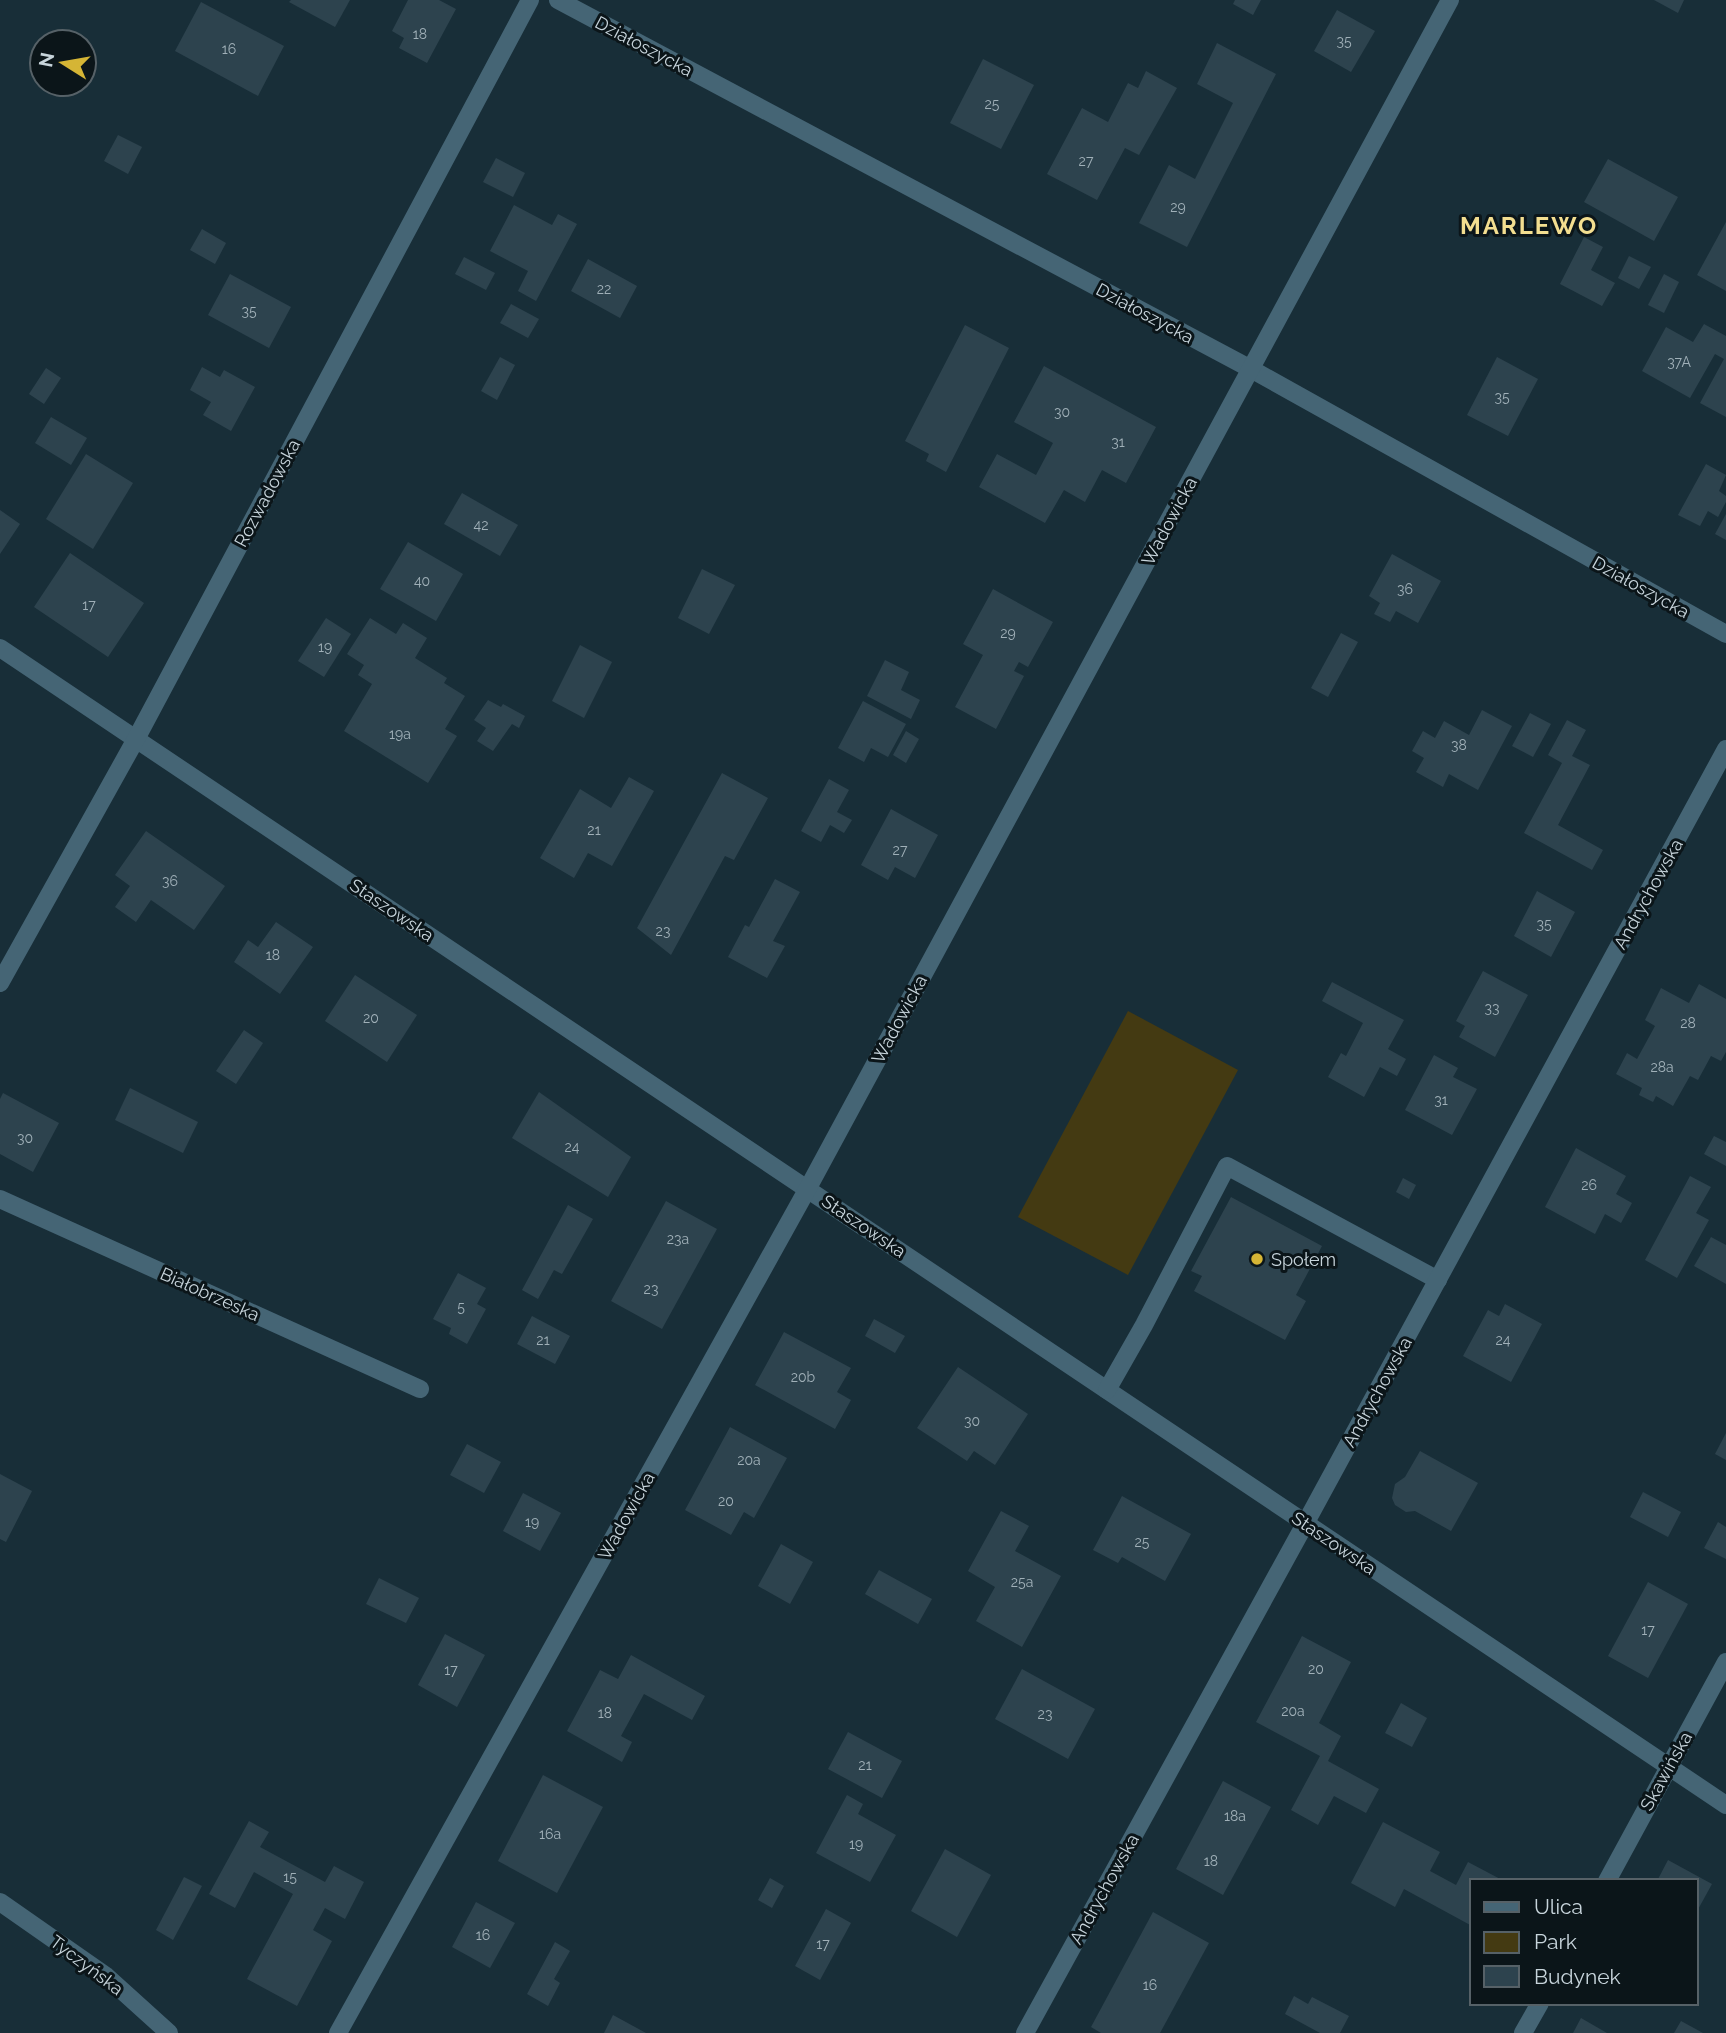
<svg xmlns="http://www.w3.org/2000/svg" width="1726" height="2033" font-family="Raleway,sans-serif">
	<style>
		.green { fill: #443a12 }
		.building { fill: #2d434e }
		.lines { fill: none; stroke-linecap: round; stroke-linejoin: round }
		.minor { stroke: #456575; stroke-width: 18 }
		.poi-dot { fill: #d5b535; stroke: #0b1519; stroke-width: 2.5 }
		.labels { text-anchor: middle; dominant-baseline: central; stroke-width: 6; stroke-linejoin: round; paint-order: stroke }
		.number-label { font-size: 14px; fill: #a0b0b8 }
		.street-label { font-size: 18px; fill: #c7d4db; stroke: #0b1519 }
		.poi-label { font-size: 18px; fill: #c7d4db; stroke: #0b1519; text-anchor: start }
		.district-label { font-size: 24px; font-weight: bold; letter-spacing: 2px; fill: #f3de90; stroke: #0b1519 }
	</style>
	<rect width="100%" height="100%" fill="#182e38"/>
	<polygon class="green" points="1128,1011 1238,1070 1128,1275 1018,1217"/>
	<g class="building">
		<polygon points="291,0 350,0 335,27 289,2"/>
		<polygon points="408,0 439,0 456,9 427,63 399,48 404,38 392,31"/>
		<polygon points="1235,0 1261,0 1253,15 1233,4"/>
		<polygon points="1654,0 1684,0 1678,13"/>
		<polygon points="201,2 284,46 258,96 175,51"/>
		<polygon points="1337,10 1375,31 1351,72 1314,51"/>
		<polygon points="1217,43 1276,74 1187,247 1139,223 1169,165 1195,179 1233,103 1197,84"/>
		<polygon points="983,59 1034,85 1001,149 950,123"/>
		<polygon points="1146,71 1177,88 1139,155 1125,148 1097,200 1047,174 1082,108 1108,122 1128,83 1138,88"/>
		<polygon points="118,135 142,147 128,174 104,161"/>
		<polygon points="496,158 525,173 513,197 483,182"/>
		<polygon points="1608,159 1678,197 1654,241 1584,202"/>
		<polygon points="514,205 552,225 558,214 577,224 536,301 518,291 528,271 490,251"/>
		<polygon points="1726,222 1726,291 1697,275"/>
		<polygon points="202,229 226,243 215,264 190,250"/>
		<polygon points="1584,237 1603,247 1591,270 1615,283 1602,306 1560,284"/>
		<polygon points="1629,256 1651,267 1639,289 1618,278"/>
		<polygon points="464,257 495,273 486,290 455,274"/>
		<polygon points="588,259 637,286 620,318 571,291"/>
		<polygon points="230,274 291,307 269,348 208,315"/>
		<polygon points="1664,274 1679,282 1664,313 1648,305"/>
		<polygon points="511,304 539,319 528,338 500,323"/>
		<polygon points="1704,324 1726,336 1726,417 1700,403 1724,359 1715,354 1690,398 1642,371 1666,327 1693,342"/>
		<polygon points="965,325 1009,348 946,472 926,461 929,454 905,441"/>
		<polygon points="500,357 515,365 497,400 481,391"/>
		<polygon points="1497,357 1538,379 1508,436 1467,415"/>
		<polygon points="1044,366 1156,427 1126,483 1102,470 1085,502 1064,490 1045,523 979,487 997,454 1036,475 1053,443 1014,422"/>
		<polygon points="202,367 220,377 224,370 255,387 231,431 203,415 211,402 190,390"/>
		<polygon points="46,368 61,378 44,404 29,394"/>
		<polygon points="51,417 87,438 71,465 35,443"/>
		<polygon points="86,454 133,483 93,549 46,519"/>
		<polygon points="1706,464 1726,475 1719,491 1726,496 1726,502 1718,517 1708,511 1700,526 1678,515"/>
		<polygon points="462,493 518,525 500,556 444,524"/>
		<polygon points="0,510 20,524 0,554"/>
		<polygon points="1726,514 1726,540 1715,534"/>
		<polygon points="408,542 463,574 436,621 380,589"/>
		<polygon points="70,553 144,603 108,657 34,607"/>
		<polygon points="1392,554 1441,581 1418,623 1396,611 1390,622 1374,614 1380,603 1369,596"/>
		<polygon points="702,569 735,585 709,634 678,618"/>
		<polygon points="993,589 1053,622 1028,667 1019,662 1014,671 1024,676 996,729 955,707 983,655 963,644"/>
		<polygon points="326,618 351,634 324,677 298,661"/>
		<polygon points="370,618 396,634 403,623 427,638 415,658 447,678 444,683 465,696 445,729 457,736 428,783 344,731 372,684 358,675 364,665 347,654"/>
		<polygon points="1341,633 1358,642 1328,697 1311,688"/>
		<polygon points="580,645 612,662 584,718 552,701"/>
		<polygon points="885,660 909,672 901,690 920,700 911,719 867,696"/>
		<polygon points="488,700 501,707 503,704 525,716 519,728 512,724 493,751 477,741 486,728 474,720"/>
		<polygon points="863,701 906,724 888,757 871,748 864,762 838,748"/>
		<polygon points="1482,710 1512,726 1478,790 1449,774 1443,787 1416,772 1424,758 1412,751 1423,731 1435,738 1444,721 1469,735"/>
		<polygon points="1530,713 1551,724 1533,757 1512,746"/>
		<polygon points="1567,720 1586,730 1572,756 1590,765 1558,825 1603,850 1592,870 1524,833 1562,763 1548,755"/>
		<polygon points="906,731 919,739 906,763 893,755"/>
		<polygon points="722,773 768,798 734,860 725,856 671,955 637,928"/>
		<polygon points="629,777 654,791 612,866 588,853 574,878 540,858 580,789 611,808"/>
		<polygon points="829,779 849,790 837,812 852,820 844,833 830,825 821,842 801,831"/>
		<polygon points="891,809 938,835 915,878 895,867 888,880 861,865"/>
		<polygon points="146,831 225,886 194,930 151,900 136,922 115,907 130,886 115,875"/>
		<polygon points="775,879 800,892 773,941 785,946 767,978 728,957 745,925 749,927"/>
		<polygon points="1537,891 1575,912 1551,957 1514,936"/>
		<polygon points="276,922 313,947 280,994 234,962 248,940 258,947"/>
		<polygon points="1483,971 1528,995 1495,1057 1459,1037 1465,1026 1456,1021"/>
		<polygon points="355,975 417,1015 387,1062 325,1021"/>
		<polygon points="1332,982 1404,1020 1388,1049 1406,1059 1397,1076 1380,1067 1364,1097 1328,1077 1341,1053 1346,1056 1363,1023 1322,1001"/>
		<polygon points="1699,984 1726,999 1726,1052 1721,1061 1711,1056 1698,1080 1690,1076 1673,1106 1656,1096 1653,1102 1639,1095 1642,1088 1616,1074 1627,1053 1637,1059 1655,1026 1645,1020 1661,988 1689,1003"/>
		<polygon points="244,1030 263,1043 236,1084 216,1071"/>
		<polygon points="1434,1055 1458,1068 1453,1077 1477,1089 1452,1135 1405,1110"/>
		<polygon points="130,1088 198,1122 183,1153 115,1120"/>
		<polygon points="539,1092 631,1157 608,1197 512,1138"/>
		<polygon points="3,1093 59,1123 33,1172 0,1154 0,1099"/>
		<polygon points="1714,1136 1726,1142 1726,1166 1704,1154"/>
		<polygon points="1576,1148 1626,1176 1616,1194 1632,1203 1621,1223 1605,1214 1595,1234 1545,1207"/>
		<polygon points="1690,1176 1711,1187 1696,1213 1709,1220 1677,1278 1645,1260"/>
		<polygon points="1403,1178 1416,1185 1409,1199 1396,1192"/>
		<polygon points="1231,1197 1322,1246 1296,1295 1306,1301 1285,1340 1194,1291 1202,1276 1191,1271"/>
		<polygon points="666,1201 717,1229 662,1329 611,1301"/>
		<polygon points="568,1205 593,1219 562,1274 554,1270 538,1299 522,1290"/>
		<polygon points="1711,1237 1726,1245 1726,1284 1694,1266"/>
		<polygon points="458,1273 486,1288 477,1304 486,1309 467,1344 449,1334 451,1328 433,1319"/>
		<polygon points="1505,1304 1542,1324 1511,1382 1463,1356 1488,1310 1499,1316"/>
		<polygon points="532,1316 570,1336 555,1364 517,1344"/>
		<polygon points="874,1319 905,1336 895,1353 865,1336"/>
		<polygon points="784,1332 851,1368 837,1392 851,1400 835,1429 755,1385"/>
		<polygon points="958,1367 1028,1414 995,1465 974,1451 967,1461 917,1428"/>
		<polygon points="730,1427 787,1458 754,1518 744,1512 731,1535 685,1510"/>
		<polygon points="1726,1433 1726,1460 1715,1454"/>
		<polygon points="467,1444 501,1462 484,1493 450,1475"/>
		<polygon points="1420,1451 1478,1483 1451,1531 1415,1511 1406,1512 1395,1505 1392,1498 1395,1484 1405,1477"/>
		<polygon points="0,1474 32,1491 6,1542 0,1539"/>
		<polygon points="1643,1492 1681,1512 1668,1537 1630,1517"/>
		<polygon points="523,1493 561,1513 540,1551 503,1531"/>
		<polygon points="1122,1496 1191,1534 1165,1581 1122,1557 1118,1563 1093,1550"/>
		<polygon points="1001,1511 1029,1526 1015,1551 1061,1576 1022,1647 976,1621 995,1587 968,1571"/>
		<polygon points="1718,1522 1726,1527 1726,1559 1704,1548"/>
		<polygon points="781,1544 813,1562 790,1604 758,1586"/>
		<polygon points="879,1570 932,1599 918,1624 865,1594"/>
		<polygon points="379,1578 419,1598 406,1623 366,1604"/>
		<polygon points="1648,1582 1688,1604 1648,1678 1608,1656"/>
		<polygon points="445,1634 485,1655 457,1707 418,1685"/>
		<polygon points="1302,1636 1351,1662 1319,1723 1341,1736 1328,1761 1379,1789 1366,1813 1334,1796 1318,1825 1291,1810 1320,1756 1256,1722"/>
		<polygon points="631,1655 705,1696 692,1720 644,1694 621,1736 632,1742 622,1762 567,1731 600,1670 618,1679"/>
		<polygon points="1022,1669 1095,1709 1068,1759 995,1719"/>
		<polygon points="1401,1703 1427,1718 1412,1747 1385,1733"/>
		<polygon points="848,1732 902,1761 882,1798 828,1769"/>
		<polygon points="543,1775 603,1807 557,1893 498,1861"/>
		<polygon points="1223,1781 1271,1807 1223,1895 1176,1869"/>
		<polygon points="847,1795 863,1804 858,1814 896,1835 870,1882 816,1853"/>
		<polygon points="249,1821 269,1832 260,1847 325,1882 334,1866 364,1882 345,1919 325,1908 313,1930 332,1941 297,2006 247,1979 293,1894 254,1872 235,1908 209,1894"/>
		<polygon points="1383,1822 1440,1852 1430,1871 1456,1885 1468,1862 1504,1881 1472,1881 1472,1926 1404,1889 1395,1907 1351,1883"/>
		<polygon points="945,1849 991,1875 957,1937 911,1911"/>
		<polygon points="1668,1860 1712,1884 1696,1913 1696,1881 1657,1881"/>
		<polygon points="184,1877 202,1886 173,1940 156,1930"/>
		<polygon points="770,1878 784,1886 772,1908 758,1900"/>
		<polygon points="476,1902 515,1923 490,1968 452,1947"/>
		<polygon points="826,1909 851,1923 820,1980 795,1966"/>
		<polygon points="1153,1912 1209,1943 1160,2033 1101,2033 1091,2027"/>
		<polygon points="555,1942 570,1951 554,1979 560,1983 548,2006 527,1994"/>
		<polygon points="1294,1996 1308,2004 1312,1997 1349,2016 1340,2033 1320,2033 1285,2014"/>
		<polygon points="613,2015 646,2033 604,2033"/>
		<polygon points="1581,2018 1607,2033 1573,2033"/>
		<polygon points="1681,2021 1703,2033 1674,2033"/>
	</g>
	<g class="lines">
		<g class="minor">
			<polyline points="558,0 1251,369 1726,634"/>
			<polyline points="0,648 1726,1805"/>
			<polyline points="0,983 136,739 530,0"/>
			<polyline points="0,1199 420,1389"/>
			<polyline points="1107,1390 1144,1325 1227,1166 1438,1280"/>
			<polyline points="1607,1881 1726,1662"/>
			<polyline points="0,1902 106,1976 169,2033"/>
			<polyline points="338,2033 808,1188 1450,0"/>
			<polyline points="1025,2033 1305,1524 1726,749"/>
			<polyline points="1523,2033 1540,2003"/>
		</g>
	</g>
	<circle class="poi-dot" cx="1257" cy="1259" r="7"/>
	<g class="labels">
		<g class="number-label">
			<text x="420" y="34">18</text>
			<text x="1344" y="41">35</text>
			<text x="229" y="49">16</text>
			<text x="992" y="104">25</text>
			<text x="1086" y="161">27</text>
			<text x="1178" y="207">29</text>
			<text x="604" y="289">22</text>
			<text x="249" y="311">35</text>
			<text x="1679" y="362">37A</text>
			<text x="1502" y="397">35</text>
			<text x="1062" y="412">30</text>
			<text x="1118" y="442">31</text>
			<text x="481" y="525">42</text>
			<text x="422" y="581">40</text>
			<text x="1405" y="589">36</text>
			<text x="89" y="605">17</text>
			<text x="1008" y="633">29</text>
			<text x="325" y="647">19</text>
			<text x="400" y="734">19a</text>
			<text x="1459" y="745">38</text>
			<text x="594" y="830">21</text>
			<text x="900" y="850">27</text>
			<text x="170" y="881">36</text>
			<text x="1544" y="924">35</text>
			<text x="663" y="931">23</text>
			<text x="273" y="955">18</text>
			<text x="1492" y="1008">33</text>
			<text x="371" y="1018">20</text>
			<text x="1688" y="1023">28</text>
			<text x="1662" y="1067">28a</text>
			<text x="1441" y="1100">31</text>
			<text x="25" y="1138">30</text>
			<text x="572" y="1147">24</text>
			<text x="1589" y="1185">26</text>
			<text x="678" y="1239">23a</text>
			<text x="651" y="1289">23</text>
			<text x="461" y="1307">5</text>
			<text x="543" y="1340">21</text>
			<text x="1503" y="1340">24</text>
			<text x="803" y="1377">20b</text>
			<text x="972" y="1421">30</text>
			<text x="749" y="1460">20a</text>
			<text x="726" y="1501">20</text>
			<text x="532" y="1522">19</text>
			<text x="1142" y="1542">25</text>
			<text x="1022" y="1582">25a</text>
			<text x="1648" y="1630">17</text>
			<text x="1316" y="1669">20</text>
			<text x="451" y="1670">17</text>
			<text x="1293" y="1711">20a</text>
			<text x="605" y="1713">18</text>
			<text x="1045" y="1714">23</text>
			<text x="865" y="1765">21</text>
			<text x="1235" y="1816">18a</text>
			<text x="550" y="1834">16a</text>
			<text x="856" y="1844">19</text>
			<text x="1211" y="1861">18</text>
			<text x="290" y="1877">15</text>
			<text x="483" y="1935">16</text>
			<text x="823" y="1944">17</text>
			<text x="1150" y="1985">16</text>
		</g>
		<g class="street-label">
			<text transform="translate(644 46) rotate(28)">Działoszycka</text>
			<text transform="translate(1145 313) rotate(28)">Działoszycka</text>
			<text transform="translate(267 493) rotate(-62)">Rozwadowska</text>
			<text transform="translate(1169 521) rotate(-62)">Wadowicka</text>
			<text transform="translate(1641 587) rotate(29)">Działoszycka</text>
			<text transform="translate(1648 894) rotate(-61)">Andrychowska</text>
			<text transform="translate(392 910) rotate(34)">Staszowska</text>
			<text transform="translate(899 1019) rotate(-62)">Wadowicka</text>
			<text transform="translate(864 1226) rotate(34)">Staszowska</text>
			<text transform="translate(210 1294) rotate(24)">Białobrzeska</text>
			<text transform="translate(1377 1392) rotate(-61)">Andrychowska</text>
			<text transform="translate(626 1516) rotate(-61)">Wadowicka</text>
			<text transform="translate(1334 1543) rotate(34)">Staszowska</text>
			<text transform="translate(1666 1771) rotate(-61)">Skawińska</text>
			<text transform="translate(1104 1889) rotate(-61)">Andrychowska</text>
			<text transform="translate(87 1965) rotate(37)">Tyczyńska</text>
		</g>
		<g class="poi-label">
			<text x="1271" y="1259">Społem</text>
		</g>
		<g class="district-label">
			<text x="1529" y="225">MARLEWO</text>
		</g>
	</g>
	<rect x="1470" y="1879" width="228" height="126" fill="#0b1519" stroke="#566167" stroke-width="2"/>
	<rect x="1484" y="1902" width="35" height="10" fill="#456575" stroke="#566167" stroke-width="2"/>
	<text x="1534" y="1914" font-size="21" fill="#c7d4db">Ulica</text>
	<rect x="1484" y="1932" width="35" height="21" fill="#443a12" stroke="#566167" stroke-width="2"/>
	<text x="1534" y="1949" font-size="21" fill="#c7d4db">Park</text>
	<rect x="1484" y="1966" width="35" height="21" fill="#2d434e" stroke="#566167" stroke-width="2"/>
	<text x="1534" y="1984" font-size="21" fill="#c7d4db">Budynek</text>
	<g transform="translate(63 63) rotate(281)"><circle r="33" fill="#0b1519" stroke="#566167" stroke-width="2"/>
	<path d="M0-5L12 26L0 18L-12 26Z" fill="#d5b535"/>
	<text y="-10" font-size="19" font-weight="bold" text-anchor="middle" fill="#c7d4db">N</text>
	</g>
</svg>
